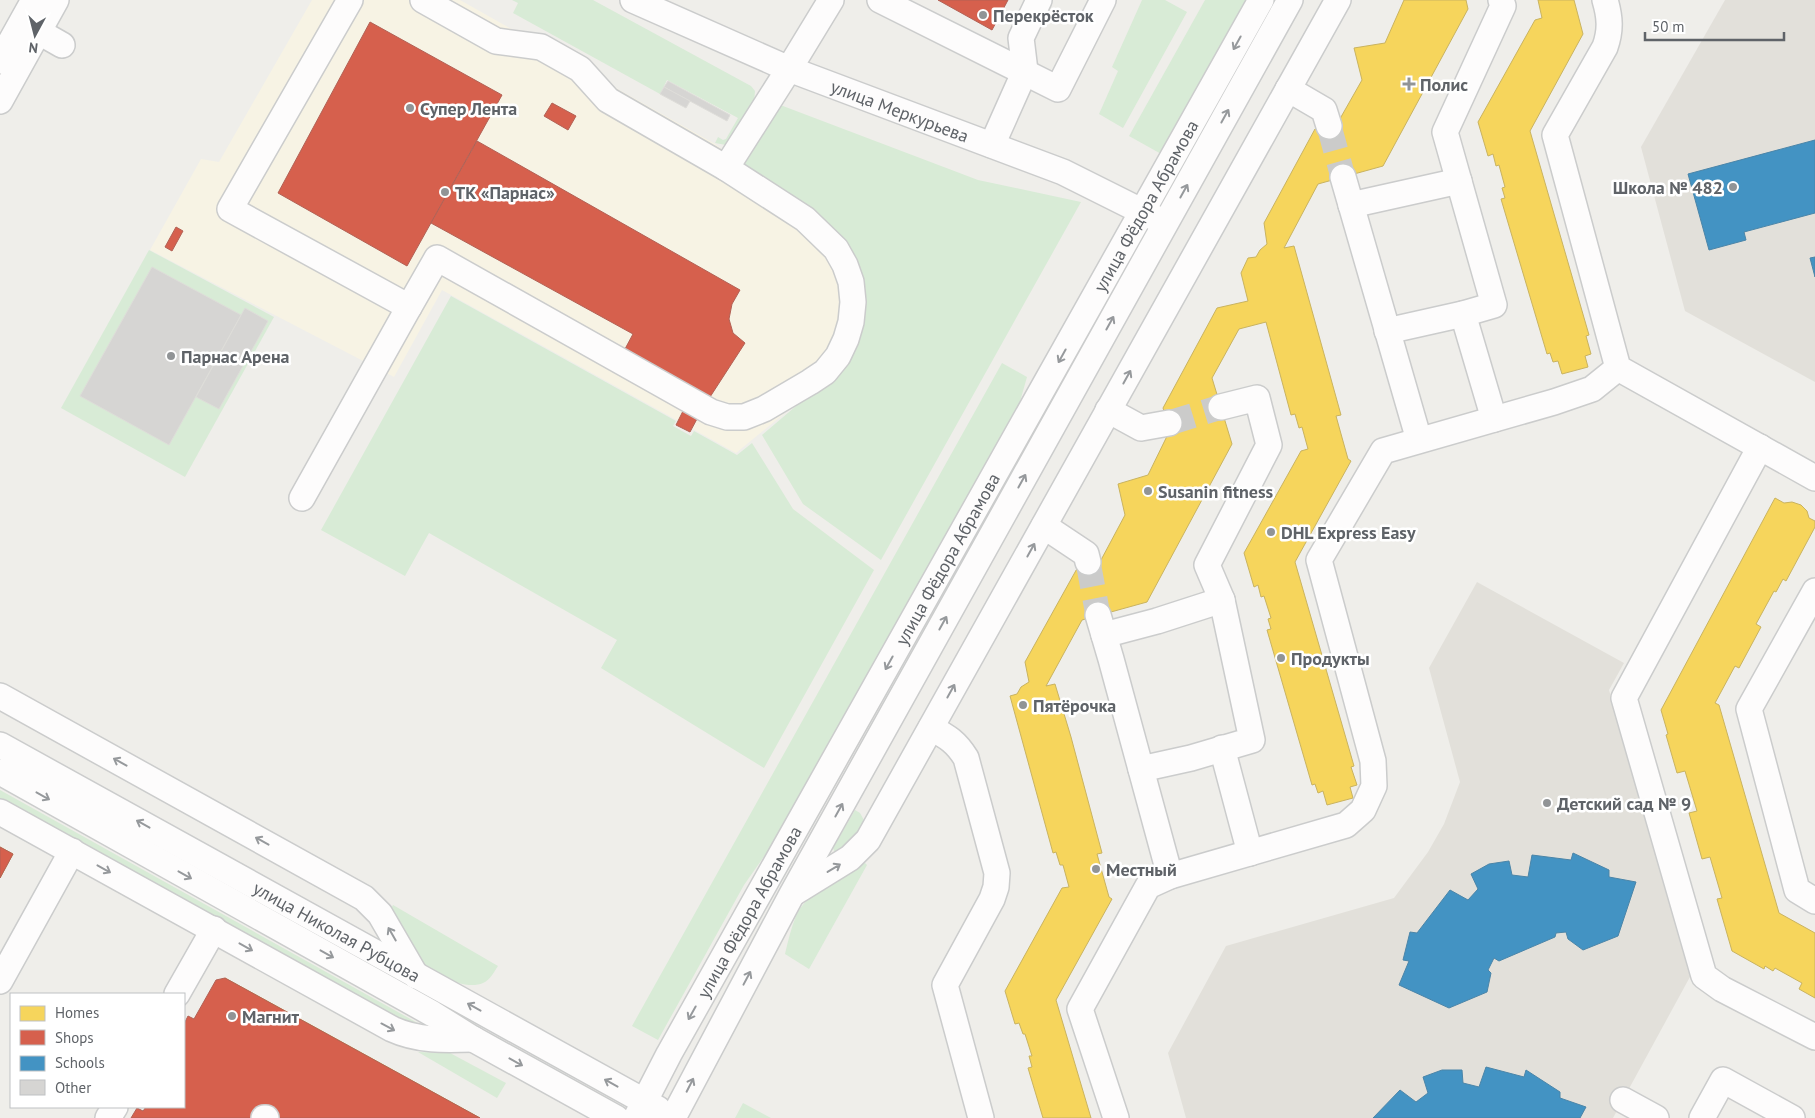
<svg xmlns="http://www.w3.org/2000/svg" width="1815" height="1118" font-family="'PT Sans',sans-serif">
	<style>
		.commercial { fill: #f7f3e4 }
		.education { fill: #e2e0da }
		.green { fill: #d8ebd6 }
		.homes { fill: #f6d55c; stroke: #c9b360 }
		.shops { fill: #d6604d; stroke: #b26155 }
		.schools { fill: #4393c3; stroke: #4b85a8 }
		.building { fill: #d6d5d3; stroke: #deddd9 }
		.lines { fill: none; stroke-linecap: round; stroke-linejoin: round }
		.minor-tunnel { stroke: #cbcbca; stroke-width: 25; stroke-dasharray: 25 12; stroke-linecap: butt }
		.minor-casing { stroke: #cbcccc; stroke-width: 28 }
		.minor { stroke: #fdfcfc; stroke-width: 25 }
		.oneway { stroke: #96999c }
		.poi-dot { fill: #919496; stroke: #fff; stroke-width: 2 }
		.labels { text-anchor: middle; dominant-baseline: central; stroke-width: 5; stroke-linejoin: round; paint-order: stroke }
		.poi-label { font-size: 18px; font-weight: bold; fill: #5f6368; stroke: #fff; text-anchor: start }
		.street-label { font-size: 18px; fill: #5f6368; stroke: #fff }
	</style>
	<rect width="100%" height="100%" fill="#efeeea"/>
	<polygon class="commercial" points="312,0 460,0 715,144 746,167 852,257 836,371 736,453 442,290 394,377 150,250 201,159 219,162"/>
	<g class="education">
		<polygon points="1725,0 1815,0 1815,382 1685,311 1641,147"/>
		<polygon points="1477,582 1624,663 1609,690 1691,975 1613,1118 1186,1118 1168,1053 1226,946 1394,898 1428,852 1444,824 1460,782 1429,668"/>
	</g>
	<g class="green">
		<polygon points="512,0 593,0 751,86 755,91 754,103 726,145 715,143 718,137 723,140 726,139 738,118 667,80 660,94 513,13 518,3"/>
		<polygon points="1142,0 1165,0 1187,12 1123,128 1099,114 1118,71 1112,67"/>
		<polygon points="1205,0 1249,0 1163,155 1129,136"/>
		<polygon points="779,106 783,106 978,180 1081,202 881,560 803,504 762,435 836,372 864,297 743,162"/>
		<polygon points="149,250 274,317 185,477 61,408"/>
		<polygon points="451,296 676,421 673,426 691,436 694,431 737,455 752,443 793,509 874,570 764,768 601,668 617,640 429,533 405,576 321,530"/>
		<polygon points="1002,363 1027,377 1015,419 800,805 744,885 658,1040 632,1026"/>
		<polygon points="0,790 423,1026 407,1026 0,802"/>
		<path d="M855,810L860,813L865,822C858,833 849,852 834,851L833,848Z"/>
		<path d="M865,863L867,865L809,969L785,954C788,941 791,928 796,916C805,893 844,876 865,863Z"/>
		<path d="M393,905L498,966C494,972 490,980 483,983C465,991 432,974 420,960C408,946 400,926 390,910Z"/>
		<polygon points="418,1052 450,1053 506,1083 497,1098"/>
		<polygon points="743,1103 771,1118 735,1118"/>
	</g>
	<g class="homes">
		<polygon points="1404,0 1466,0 1468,9 1383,166 1318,184 1284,248 1294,246 1341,415 1336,416 1348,459 1351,461 1295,562 1354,766 1351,767 1357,785 1350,787 1353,798 1327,805 1323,791 1318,793 1315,784 1312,785 1267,630 1271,629 1268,619 1271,618 1264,596 1261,597 1258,585 1254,587 1244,553 1301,451 1308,449 1302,427 1299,428 1295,414 1291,415 1266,322 1239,329 1212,378 1232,444 1147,602 1082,620 1046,686 1055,684 1071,737 1102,853 1097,854 1109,897 1112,899 1056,1000 1091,1118 1043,1118 1028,1068 1032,1067 1029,1056 1032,1056 1025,1034 1023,1034 1019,1023 1015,1024 1005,991 1062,888 1069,887 1063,865 1060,865 1056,852 1053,853 1010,696 1017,694 1021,687 1029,682 1025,662 1079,565 1101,560 1125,515 1118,484 1148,475 1170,430 1163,408 1217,308 1248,301 1241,273 1248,258 1256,257 1260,250 1267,244 1264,223 1315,129 1337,124 1362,80 1354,48 1385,43"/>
		<polygon points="1538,0 1574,0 1583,34 1530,131 1589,335 1586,336 1591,354 1585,356 1588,367 1562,374 1558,361 1553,362 1550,353 1547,354 1501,199 1505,198 1502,188 1505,187 1499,165 1496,166 1493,154 1488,156 1478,122 1535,20 1542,18"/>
		<polygon points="1775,498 1784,503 1792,502 1801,505 1807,511 1809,518 1815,521 1815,527 1786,581 1783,579 1776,592 1774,591 1756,624 1761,627 1739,668 1735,666 1715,703 1719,705 1779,913 1815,933 1815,998 1799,989 1802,983 1775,968 1773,971 1765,966 1764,969 1732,951 1717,899 1722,898 1710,857 1702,859 1689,813 1697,811 1685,771 1677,773 1666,735 1668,734 1661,710"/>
		<polygon points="0,847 13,854 0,878"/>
		<polygon points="225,978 320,1030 480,1118 415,1118 403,1112 399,1118 342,1118 297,1093 314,1063 253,1029 204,1118 148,1118 154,1107 184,1107 184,1053"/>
	</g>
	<g class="shops">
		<polygon points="938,0 1008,0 992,30"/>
		<polygon points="370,22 502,95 407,266 278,193"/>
		<polygon points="552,103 576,116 568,130 544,116"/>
		<polygon points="477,141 740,290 732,304 729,319 733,333 745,343 710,397 625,349 633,334 431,223"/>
		<polygon points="176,227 183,231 172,251 165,247"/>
		<polygon points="684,409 698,417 690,432 676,425"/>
		<polygon points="0,847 13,854 0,878"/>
		<polygon points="225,978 480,1118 131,1118 137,1108 143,1111 146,1107 184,1107 184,1024 188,1016 194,1019 216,980"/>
	</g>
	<g class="schools">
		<polygon points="1815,140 1815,213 1744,232 1746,240 1709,250 1688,174"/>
		<polygon points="1815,257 1815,277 1810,258"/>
		<polygon points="1573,853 1609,870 1609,877 1636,882 1618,936 1583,950 1568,939 1566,932 1556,933 1555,937 1499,961 1494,958 1488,970 1491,973 1487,992 1449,1008 1399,985 1409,961 1403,960 1410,932 1417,933 1450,890 1468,900 1478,889 1471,874 1489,864 1509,861 1512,875 1528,877 1532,855 1571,860"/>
		<polygon points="1486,1067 1524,1077 1526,1070 1560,1092 1560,1098 1586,1107 1580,1118 1373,1118 1400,1090 1416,1102 1428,1093 1423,1077 1442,1070 1462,1070 1463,1083 1479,1087"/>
	</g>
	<g class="building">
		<polygon points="668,81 730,115 727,121 664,87"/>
		<polygon points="664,87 690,101 686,108 660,94"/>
		<polygon points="152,267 241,315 169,445 80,396"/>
		<polygon points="245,308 268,321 219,409 196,397"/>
	</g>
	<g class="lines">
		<g class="minor-tunnel">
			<polyline points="1329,126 1343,177"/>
			<polyline points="1169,423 1221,407"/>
			<polyline points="1088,562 1098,615"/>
		</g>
		<defs>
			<g id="minor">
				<polyline points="350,0 230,209 409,307 437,258 711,412 727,417 744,417 764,409 810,382 825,372 838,356 846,339 851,322 853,302 851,282 845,265 836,249 805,219 726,168 608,100 580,69 541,47 496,41 423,0"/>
				<path id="s1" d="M633,0L789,69L1063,172L1157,219"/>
				<polyline points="880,0 1058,89 1103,0"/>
				<path d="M1605,0C1610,17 1611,30 1605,47L1555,135L1618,368L1815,478"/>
				<polyline points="25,24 62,45"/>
				<polyline points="0,61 34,0"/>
				<polyline points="1288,89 1324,110 1329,126"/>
				<polyline points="0,101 56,0"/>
				<polyline points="992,145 1025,71 1021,38 1039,0"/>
				<polyline points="726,168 789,69 831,0"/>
				<polyline points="1343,177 1419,440"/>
				<polyline points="1351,205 1459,181"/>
				<polyline points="1463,314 1494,419"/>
				<polyline points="1387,331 1463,314 1494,305 1445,132 1503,6 1501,0"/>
				<polyline points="1108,410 1141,428 1169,423"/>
				<polyline points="1760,447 1624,698 1704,976 1722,989 1815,1037"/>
				<polyline points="302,498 409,307"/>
				<polyline points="1044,526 1086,554 1088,562"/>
				<polyline points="1815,591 1749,709 1797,890 1815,901"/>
				<polyline points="1098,615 1111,659 1170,876"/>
				<polyline points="1104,635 1157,621 1222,600"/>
				<polyline points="0,696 364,898 380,914 416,976"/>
				<path d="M931,728C948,737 956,742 966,758L997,873L996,887L992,899L945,985L981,1118"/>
				<path id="s2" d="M0,745L658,1109"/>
				<polyline points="1222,748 1250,853"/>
				<polyline points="1141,769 1191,758 1252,740 1222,600 1207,565 1269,445 1257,398 1221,407"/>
				<polyline points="0,772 433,1014 473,1039 616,1118"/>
				<path d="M0,812L392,1029C418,1041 445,1040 473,1039"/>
				<polyline points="795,892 850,858 868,840 1338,0"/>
				<polyline points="0,981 72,851"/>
				<polyline points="177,994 214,929"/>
				<polyline points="1623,1100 1656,1118"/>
				<polyline points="108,1118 115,1107"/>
				<polyline points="264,1118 266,1118"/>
				<path id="s3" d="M636,1118L669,1054L1261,0"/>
				<polyline points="673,1118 792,894 1290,0"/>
				<polyline points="1116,1118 1080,1009 1148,886 1170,876 1346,825 1363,810 1374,786 1373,761 1319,560 1383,451 1554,402 1592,389 1618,368"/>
				<polyline points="1702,1118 1723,1080 1792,1118"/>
			</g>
		</defs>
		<use href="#minor" class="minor-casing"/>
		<use href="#minor" class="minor"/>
	</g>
	<defs><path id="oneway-shaft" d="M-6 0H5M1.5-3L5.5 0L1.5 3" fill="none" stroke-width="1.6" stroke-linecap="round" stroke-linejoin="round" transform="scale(1.25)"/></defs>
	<g class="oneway">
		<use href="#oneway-shaft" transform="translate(1237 43) rotate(119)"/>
		<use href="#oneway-shaft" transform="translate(1225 116) rotate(-61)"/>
		<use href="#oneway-shaft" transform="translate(1184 191) rotate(-61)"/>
		<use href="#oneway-shaft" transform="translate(1110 323) rotate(-61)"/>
		<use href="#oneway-shaft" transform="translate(1062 356) rotate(119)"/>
		<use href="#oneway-shaft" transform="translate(1127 377) rotate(-61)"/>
		<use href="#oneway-shaft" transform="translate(1022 481) rotate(-61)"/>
		<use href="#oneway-shaft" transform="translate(1031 550) rotate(-61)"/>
		<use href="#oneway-shaft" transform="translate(943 623) rotate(-61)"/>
		<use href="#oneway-shaft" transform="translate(889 663) rotate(119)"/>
		<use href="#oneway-shaft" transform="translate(951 691) rotate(-61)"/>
		<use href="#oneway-shaft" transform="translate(120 762) rotate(-151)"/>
		<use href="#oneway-shaft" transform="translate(43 796) rotate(29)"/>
		<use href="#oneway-shaft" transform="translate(839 810) rotate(-61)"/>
		<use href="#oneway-shaft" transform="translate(143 824) rotate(-151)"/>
		<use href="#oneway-shaft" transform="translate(262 841) rotate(-151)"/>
		<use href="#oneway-shaft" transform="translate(834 868) rotate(-31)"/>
		<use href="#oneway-shaft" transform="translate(104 869) rotate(29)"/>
		<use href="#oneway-shaft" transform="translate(185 875) rotate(29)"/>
		<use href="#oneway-shaft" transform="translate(392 934) rotate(-120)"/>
		<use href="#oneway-shaft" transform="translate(246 947) rotate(29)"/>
		<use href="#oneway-shaft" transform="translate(327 954) rotate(29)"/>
		<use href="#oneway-shaft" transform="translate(747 978) rotate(-62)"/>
		<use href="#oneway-shaft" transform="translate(474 1007) rotate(-151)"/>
		<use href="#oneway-shaft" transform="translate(692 1013) rotate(119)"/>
		<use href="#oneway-shaft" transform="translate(388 1027) rotate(28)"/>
		<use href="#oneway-shaft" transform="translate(516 1062) rotate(29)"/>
		<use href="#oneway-shaft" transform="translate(611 1083) rotate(-151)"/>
		<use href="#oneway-shaft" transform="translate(690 1085) rotate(-63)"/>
	</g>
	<g class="poi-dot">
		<circle cx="983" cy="15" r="5"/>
		<path d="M1406.5 76.5h5v5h5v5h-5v5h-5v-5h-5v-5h5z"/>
		<circle cx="410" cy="108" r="5"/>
		<circle cx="1733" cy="187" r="5"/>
		<circle cx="445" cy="192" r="5"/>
		<circle cx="171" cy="356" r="5"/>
		<circle cx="1148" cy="491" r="5"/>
		<circle cx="1271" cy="532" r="5"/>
		<circle cx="1281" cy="658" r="5"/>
		<circle cx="1023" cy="705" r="5"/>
		<circle cx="1547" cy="803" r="5"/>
		<circle cx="1096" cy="869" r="5"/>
		<circle cx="232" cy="1016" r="5"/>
	</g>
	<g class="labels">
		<g class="poi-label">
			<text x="993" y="15">Перекрёсток</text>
			<text x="1420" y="84">Полис</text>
			<text x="420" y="108">Супер Лента</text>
			<text x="1723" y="187" text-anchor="end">Школа № 482</text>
			<text x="455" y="192">ТК «Парнас»</text>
			<text x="181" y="356">Парнас Арена</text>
			<text x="1158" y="491">Susanin fitness</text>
			<text x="1281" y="532">DHL Express Easy</text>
			<text x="1291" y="658">Продукты</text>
			<text x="1033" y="705">Пятёрочка</text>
			<text x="1557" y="803">Детский сад № 9</text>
			<text x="1106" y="869">Местный</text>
			<text x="242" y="1016">Магнит</text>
		</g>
		<g class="street-label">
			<text stroke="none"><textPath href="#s1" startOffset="289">улица Меркурьева</textPath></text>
			<text stroke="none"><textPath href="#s3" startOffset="1045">улица Фёдора Абрамова</textPath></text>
			<text stroke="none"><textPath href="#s3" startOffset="640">улица Фёдора Абрамова</textPath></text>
			<text stroke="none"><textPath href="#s3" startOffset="235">улица Фёдора Абрамова</textPath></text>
			<text stroke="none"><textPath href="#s2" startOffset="385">улица Николая Рубцова</textPath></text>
		</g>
	</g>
	<rect x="10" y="993" width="175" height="115" fill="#ffffff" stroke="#bfc1c3"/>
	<rect x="20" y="1006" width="25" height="15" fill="#f6d55c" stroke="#bfc1c3"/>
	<text x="55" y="1018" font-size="15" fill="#5f6368">Homes</text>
	<rect x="20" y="1030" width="25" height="15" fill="#d6604d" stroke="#bfc1c3"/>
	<text x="55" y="1043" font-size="15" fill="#5f6368">Shops</text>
	<rect x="20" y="1056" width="25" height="15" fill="#4393c3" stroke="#bfc1c3"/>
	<text x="55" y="1068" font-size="15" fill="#5f6368">Schools</text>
	<rect x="20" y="1080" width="25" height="15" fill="#d6d5d3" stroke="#bfc1c3"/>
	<text x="55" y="1093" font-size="15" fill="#5f6368">Other</text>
	<g transform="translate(35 35) rotate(187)" stroke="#ffffff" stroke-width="4" paint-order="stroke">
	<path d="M0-4L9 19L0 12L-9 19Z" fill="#5f6368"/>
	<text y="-8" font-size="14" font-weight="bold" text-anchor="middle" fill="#5f6368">N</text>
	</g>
	<path d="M1645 32v8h139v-8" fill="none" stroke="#5f6368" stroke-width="2.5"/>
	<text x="1652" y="32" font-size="15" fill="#5f6368" stroke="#ffffff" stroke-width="4" paint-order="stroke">50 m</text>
</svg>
